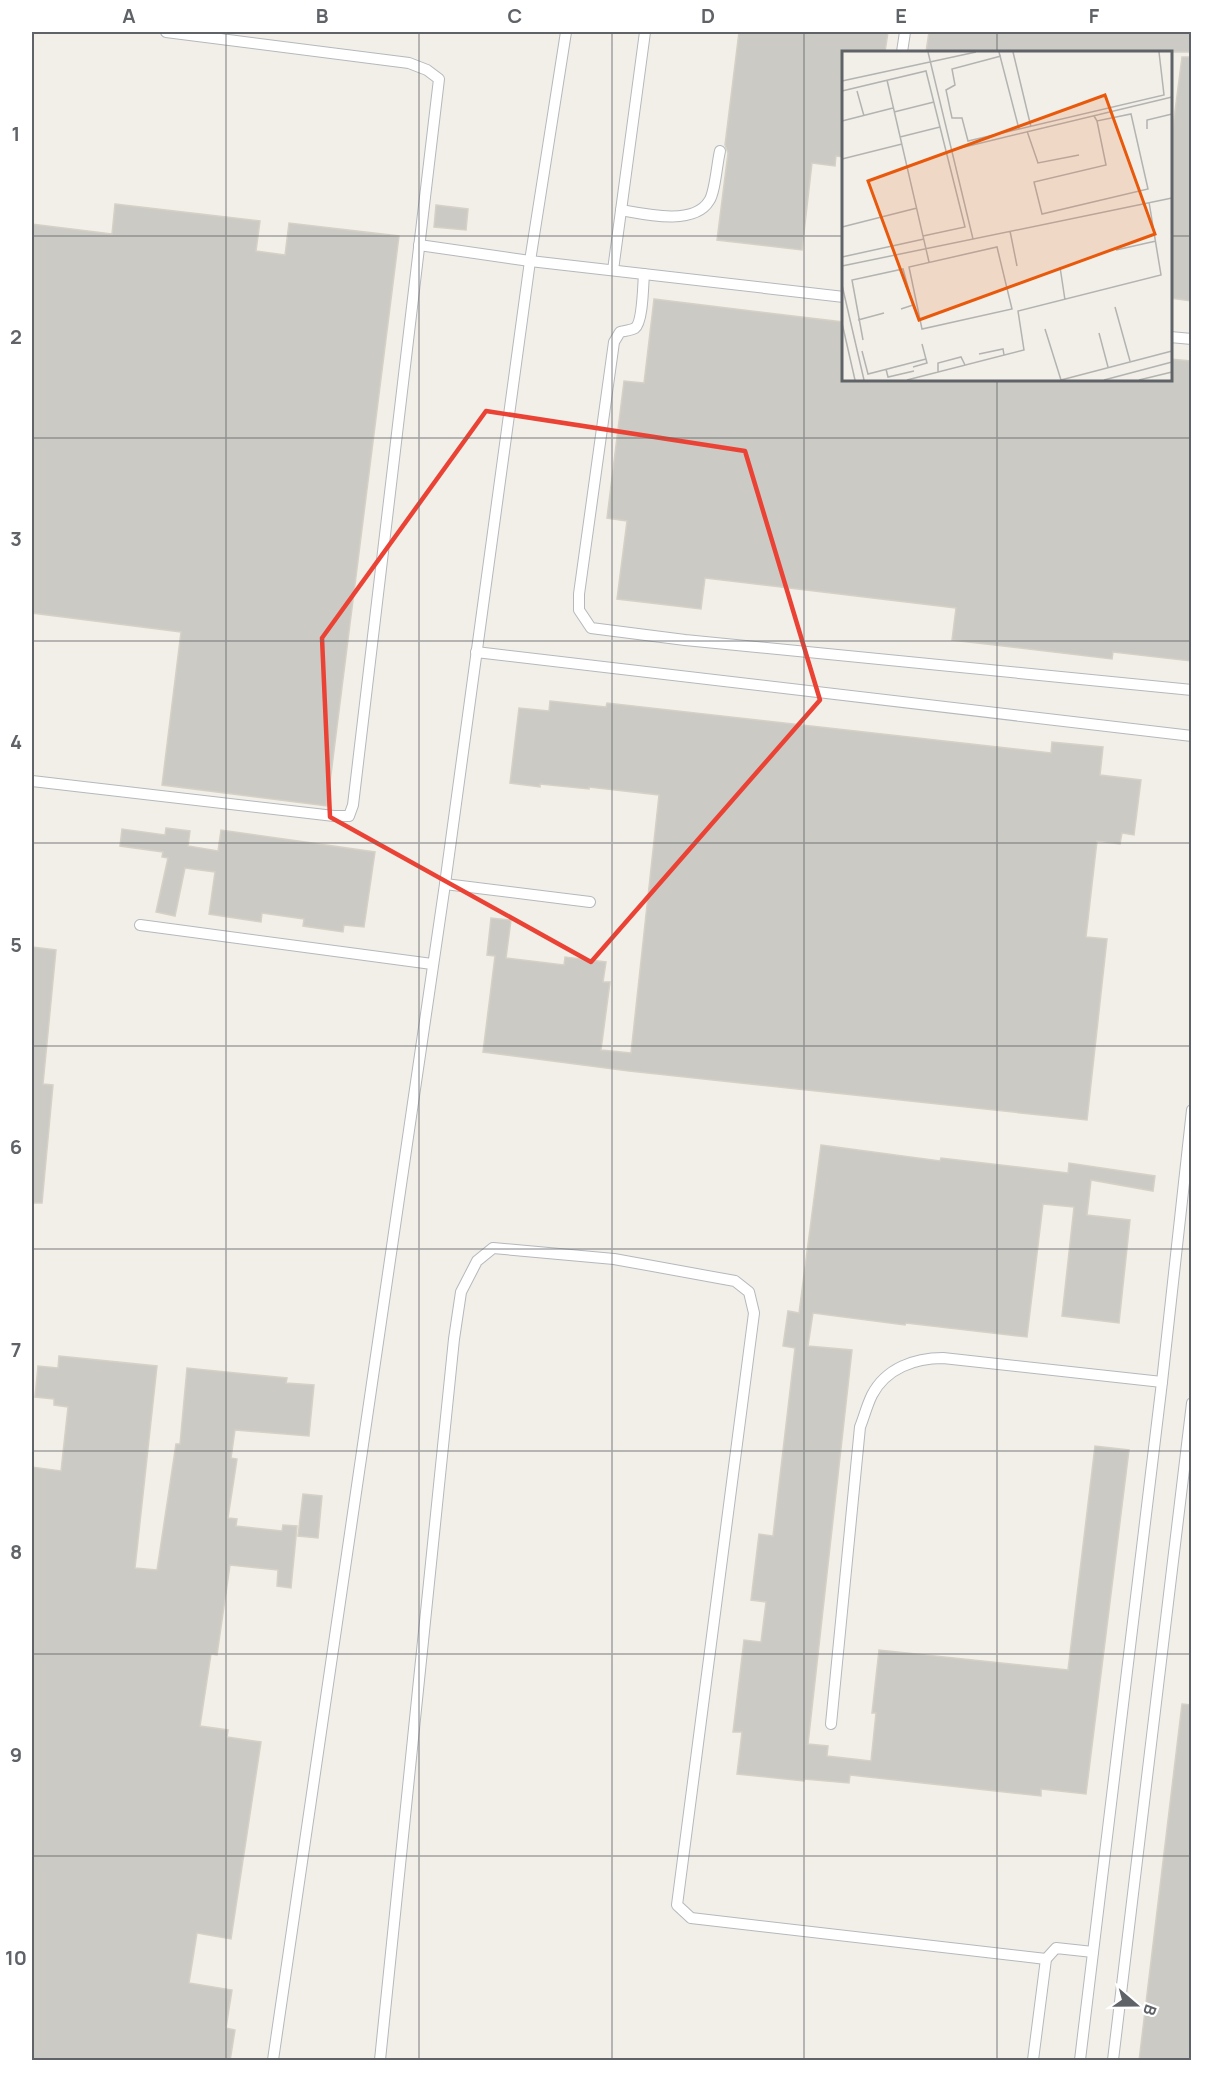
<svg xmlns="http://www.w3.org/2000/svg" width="1223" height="2092" font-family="Manrope,sans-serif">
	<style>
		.building { fill: #cccac5; stroke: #d6d1c6; stroke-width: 1.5 }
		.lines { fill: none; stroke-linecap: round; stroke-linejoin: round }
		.service-casing { stroke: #b5b8bc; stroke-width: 12 }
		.service { stroke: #fff; stroke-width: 10 }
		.marked { fill: none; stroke: #ea4335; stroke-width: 4.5; stroke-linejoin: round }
		.grid { fill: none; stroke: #5f6368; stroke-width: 1.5; stroke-opacity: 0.55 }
		.inset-road { fill: none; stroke: #b3b3b1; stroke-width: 1.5 }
		.view { fill: #e8590c; fill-opacity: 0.15; stroke: #e8590c; stroke-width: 3 }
		.inset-edge { fill: none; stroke: #5f6368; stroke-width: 3 }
		.neatline { fill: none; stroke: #5f6368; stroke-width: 2 }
		.grid-label { font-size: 20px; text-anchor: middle; font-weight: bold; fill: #5f6368 }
	</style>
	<rect width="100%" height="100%" fill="#f1efe8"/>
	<g class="building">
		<polygon points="739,32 888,32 885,52 843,52 843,157 836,156 835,166 812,163 802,250 717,240 728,153 725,145"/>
		<polygon points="929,32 1191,32 1191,52 926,52"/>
		<polygon points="1182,57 1191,57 1191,301 1170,298 1170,150"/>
		<polygon points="115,204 260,221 256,251 285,255 289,223 399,236 327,806 162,785 181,632 32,613 32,224 112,234"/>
		<polygon points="436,205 468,209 466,230 434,227"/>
		<polygon points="654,299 843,322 843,380 1170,380 1170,359 1191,361 1191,661 1113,652 1112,659 952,640 956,608 705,578 701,609 617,599 627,521 607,518 624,381 644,383"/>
		<polygon points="550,701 606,707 607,703 1051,753 1052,742 1103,747 1100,775 1141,780 1134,835 1122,833 1120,844 1097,841 1086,937 1107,939 1087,1120 629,1071 483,1052 495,956 487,955 491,918 511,920 506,958 564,965 565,957 606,962 603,982 610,982 601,1050 631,1053 659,795 589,787 589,789 540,784 540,787 510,783 519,708 549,711"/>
		<polygon points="166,828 190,831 188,846 218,851 221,830 375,852 364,927 344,925 343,932 303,926 304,919 262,913 261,922 209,914 215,872 185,868 175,916 156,912 168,858 162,857 163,852 120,846 122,829 165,835"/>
		<polygon points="32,947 56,950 43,1084 53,1085 42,1203 32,1203"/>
		<polygon points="821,1145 940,1161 941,1158 1068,1173 1069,1163 1155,1176 1153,1191 1091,1180 1087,1215 1130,1220 1119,1323 1062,1316 1074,1207 1043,1204 1027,1337 906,1323 905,1325 813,1313 808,1346 852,1350 808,1744 828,1746 827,1756 871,1761 876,1713 872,1713 879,1650 1068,1670 1095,1446 1129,1450 1086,1794 1041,1789 1041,1796 850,1775 849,1783 804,1779 804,1781 737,1774 742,1732 733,1732 744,1640 761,1642 766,1602 751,1600 759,1534 773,1536 795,1348 783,1346 788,1311 799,1313"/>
		<polygon points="59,1356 157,1366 135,1568 157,1570 176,1444 180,1444 187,1368 287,1378 286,1383 314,1385 309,1436 235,1430 231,1458 237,1459 228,1518 237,1519 236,1526 282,1531 283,1525 297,1526 291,1588 277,1586 278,1570 230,1565 217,1655 211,1654 200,1726 228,1730 227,1737 261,1742 231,1939 197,1933 189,1983 232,1990 226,2028 235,2030 230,2061 32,2061 32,1467 61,1471 68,1407 54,1405 54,1399 35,1397 38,1366 58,1368"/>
		<polygon points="303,1494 322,1496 318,1538 298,1536"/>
		<polygon points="1182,1704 1191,1705 1191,2061 1139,2061"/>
	</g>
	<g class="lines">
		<defs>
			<g id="service">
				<polyline points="902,52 905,32"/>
				<path d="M621,210C644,214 694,226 709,201C715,193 717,163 720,151"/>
				<polyline points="419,245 530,261 844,297"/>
				<polyline points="613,270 645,32"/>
				<path d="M644,274C643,284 643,322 635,328C632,330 624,331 620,332L614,342L579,594V610L591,628L685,640L1192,690"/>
				<polyline points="1170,337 1192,339"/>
				<polyline points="476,652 1192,736"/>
				<polyline points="32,781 334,816 349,816 353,805 439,79 427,70 409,63 166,32"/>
				<polyline points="445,884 590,902"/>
				<polyline points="140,925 432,964"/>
				<path d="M831,1724L860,1427C864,1417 867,1405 872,1395C886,1368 915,1358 943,1358L1162,1382"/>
				<polyline points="273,2060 445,884 530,261 566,32"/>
				<polyline points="380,2060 454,1339 461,1292 477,1261 493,1248 614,1259 735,1281 749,1292 754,1313 677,1905 691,1918 1046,1959"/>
				<polyline points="1033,2060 1046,1959 1056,1948 1093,1952"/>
				<polyline points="1080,2060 1162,1382 1192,1110"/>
				<polyline points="1113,2060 1192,1403"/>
			</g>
		</defs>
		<use href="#service" class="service-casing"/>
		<use href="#service" class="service"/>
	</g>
	<path class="marked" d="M486,411L745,451L820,700L591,962L330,817L322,638Z"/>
	<path class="grid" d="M226,32V2060M419,32V2060M612,32V2060M804,32V2060M997,32V52M32,236H844M1170,236H1192M997,380V2060M32,438H1192M32,641H1192M32,843H1192M32,1046H1192M32,1249H1192M32,1451H1192M32,1654H1192M32,1856H1192"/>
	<g transform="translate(842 51)">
		<rect width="330" height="330" fill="#f1efe8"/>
		<path class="inset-road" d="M86,1L131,188M157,1L177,78M171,1L189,76M159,5L110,18L113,34L104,39L110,67H120L126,90L322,44L317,1M45,29L87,211M0,30L134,1M0,40L84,20L123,176L81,185M15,40L22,65M52,61L92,51M252,65L255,70L289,63L306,138L200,163L192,131L264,114L255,70M0,70L51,57M305,78V69L330,63M185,80L196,112L237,104M58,86L98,76M110,99L330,46M0,108L60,93M0,176L75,157M168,180L175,215M155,196L170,258L80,278L67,216ZM274,199L314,190M0,206L82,188M0,215L330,147M218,216L223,249M0,234L22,329M273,256L288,310M16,269L42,262M0,272L13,329M203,278L219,329M257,282L266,316M21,289L10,229L61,218L71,254L59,258M20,300L26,323L84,308M137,303L161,298L162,304M71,316L85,312L80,293M44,318L46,326L72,320M96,321V312L119,306L123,314M65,329L182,299L176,260L319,224L307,151M219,329L330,300M262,329L330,311M297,329L330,321"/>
		<path class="view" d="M263,44L313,183L77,269L26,130Z"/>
		<rect width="330" height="330" class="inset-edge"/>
	</g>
	<rect width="1223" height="2092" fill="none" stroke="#ffffff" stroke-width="66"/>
	<g transform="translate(1136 2005) rotate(110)" stroke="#ffffff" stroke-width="4.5" paint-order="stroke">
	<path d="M0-4.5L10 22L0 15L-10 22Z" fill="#5f6368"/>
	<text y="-9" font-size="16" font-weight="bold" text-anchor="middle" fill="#5f6368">B</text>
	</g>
	<rect x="33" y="33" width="1157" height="2026" class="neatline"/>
	<g class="grid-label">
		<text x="129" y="23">A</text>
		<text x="322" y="23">B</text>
		<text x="515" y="23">C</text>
		<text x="708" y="23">D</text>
		<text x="901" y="23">E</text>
		<text x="1094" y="23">F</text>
		<text x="16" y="141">1</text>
		<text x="16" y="344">2</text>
		<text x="16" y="546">3</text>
		<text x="16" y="749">4</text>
		<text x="16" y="952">5</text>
		<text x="16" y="1154">6</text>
		<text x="16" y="1357">7</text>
		<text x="16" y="1559">8</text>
		<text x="16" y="1762">9</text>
		<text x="16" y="1965">10</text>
	</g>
</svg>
